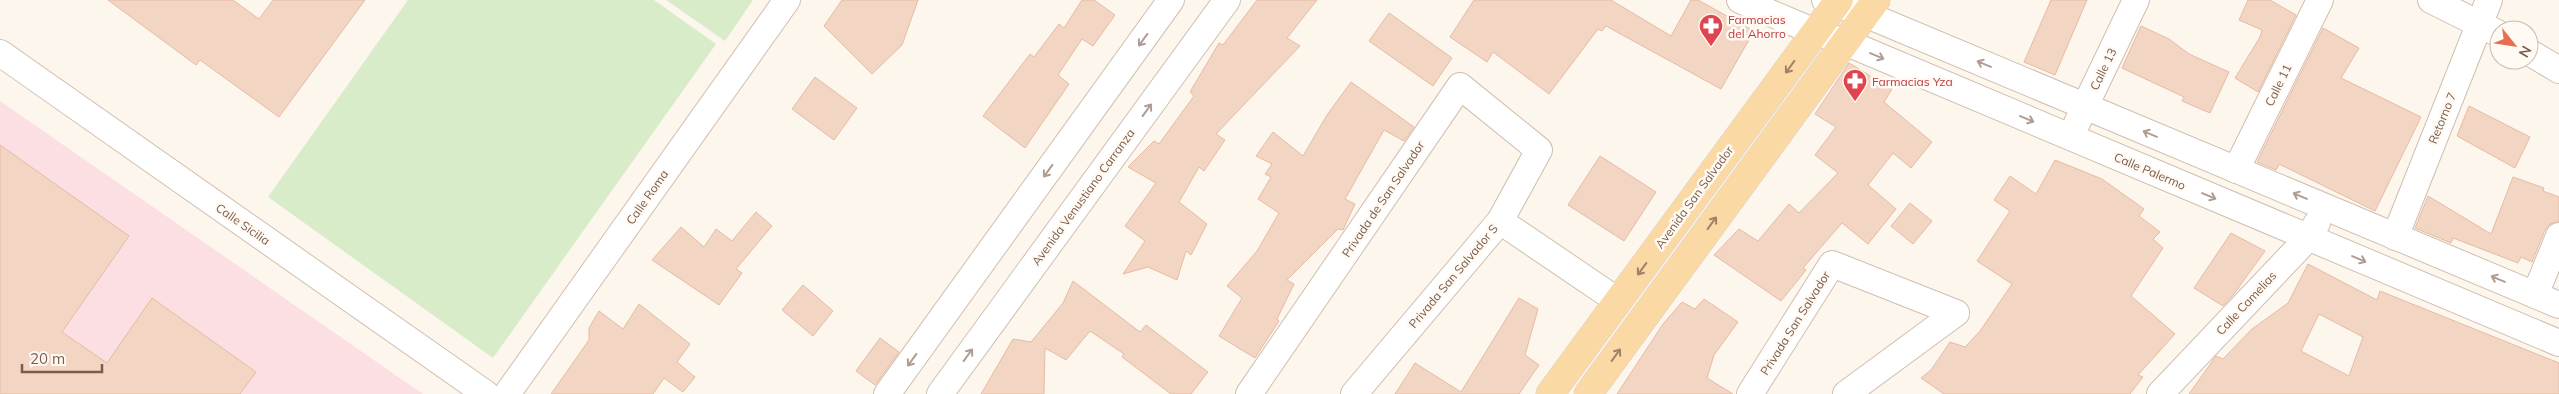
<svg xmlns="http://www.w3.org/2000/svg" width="2559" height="394" font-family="Mulish,sans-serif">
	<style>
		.medical { fill: #fbdfe3 }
		.green { fill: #d8ecc9 }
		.building { fill: #f3d5c3; stroke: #e6bba3; fill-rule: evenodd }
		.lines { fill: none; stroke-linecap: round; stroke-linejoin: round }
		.minor-casing { stroke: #d1beb0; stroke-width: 28 }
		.major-casing { stroke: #dad1cd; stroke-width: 29 }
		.minor { stroke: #fff; stroke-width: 26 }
		.major { stroke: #fbd9a5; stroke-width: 28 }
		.oneway { stroke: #af9d94 }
		.oneway2 { stroke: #a18267 }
		.labels { text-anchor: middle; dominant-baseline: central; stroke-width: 5; stroke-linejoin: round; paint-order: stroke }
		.health-label { font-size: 12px; fill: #be3a42; stroke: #fffaf3; text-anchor: start }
		.street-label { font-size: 12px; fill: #7a5c4d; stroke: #fffaf3 }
	</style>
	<rect width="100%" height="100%" fill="#fdf6ec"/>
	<polygon class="medical" points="0,101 423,394 0,394"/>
	<g class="green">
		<polygon points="408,0 654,0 716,44 493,358 268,197"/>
		<polygon points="666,0 753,0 725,41"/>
	</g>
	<g class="building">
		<polygon points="108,0 233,0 259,19 273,0 365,0 279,117 200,60 196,65"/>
		<polygon points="842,0 918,0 902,45 872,74 824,26"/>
		<polygon points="1082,0 1094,0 1115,15 1093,46 1082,39 1058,75 1069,84 1025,148 983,116 1030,54 1034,57 1059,24 1064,28"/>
		<polygon points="1257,0 1317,0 1287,38 1300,46 1216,134 1225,140 1204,171 1199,167 1179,202 1207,224 1191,255 1186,251 1177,280 1148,267 1123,274 1145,241 1125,226 1156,183 1128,167 1154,141 1159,144 1194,96 1190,92 1219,43 1223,45"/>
		<polygon points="1474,0 1611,0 1671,36 1691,0 1698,0 1754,31 1721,89 1606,26 1602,31 1598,29 1549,94 1493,52 1487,62 1450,37"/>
		<polygon points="2051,0 2087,0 2055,75 2024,62"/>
		<polygon points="2248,0 2270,0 2296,15 2258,92 2235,78 2260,37 2262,30 2239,20"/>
		<polygon points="1389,13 1452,58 1433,86 1369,41"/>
		<polygon points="2141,26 2169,39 2189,54 2229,72 2210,113 2182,101 2184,97 2122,68"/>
		<polygon points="2323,28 2359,48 2341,78 2421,117 2375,211 2279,164 2276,170 2257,162"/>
		<polygon points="1849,63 1892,89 1884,102 1932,142 1911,168 1893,153 1868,185 1896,209 1868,244 1842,223 1803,268 1806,270 1781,301 1714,255 1739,229 1758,241 1789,204 1799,213 1838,173 1815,155 1836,127 1815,114"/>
		<polygon points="815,77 857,108 834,140 792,109"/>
		<polygon points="1351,82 1414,127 1404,141 1384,130 1345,199 1355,204 1343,230 1338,229 1287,280 1294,284 1277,319 1279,321 1255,358 1219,336 1242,298 1227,286 1257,251 1279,213 1258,199 1271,177 1265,174 1272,164 1256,156 1273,132 1303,156 1327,115"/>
		<polygon points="2469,106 2530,137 2515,168 2457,136"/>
		<polygon points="0,145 129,236 62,332 107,363 152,298 256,372 240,394 0,394"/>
		<polygon points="1600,156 1656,192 1624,241 1568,205"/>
		<polygon points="2055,160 2102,179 2144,209 2139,216 2160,232 2153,239 2163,248 2131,296 2175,334 2138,375 2143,377 2130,394 1944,394 1921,378 1931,370 1950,342 1965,347 1980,331 2012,284 1977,261 2010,211 1994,200 2010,176 2036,194"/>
		<polygon points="2513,177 2544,188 2543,191 2559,197 2559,221 2550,224 2545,230 2532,262 2521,257 2518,263 2453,238 2451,243 2415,228 2428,196 2491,234"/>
		<polygon points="1910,203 1932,221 1913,244 1891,226"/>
		<polygon points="756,212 772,226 736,269 742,273 719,305 652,260 681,227 704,247 716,229 732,241"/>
		<polygon points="2231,233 2265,251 2234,294 2223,306 2194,288"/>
		<path d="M2308,264L2377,300L2380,291L2559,363V394H2189L2216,356L2223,359L2252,329L2288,303ZM2319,314L2363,337L2349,376L2301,351Z"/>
		<polygon points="1073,281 1140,332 1146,325 1208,372 1191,394 1171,394 1122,357 1124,354 1090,331 1066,360 1045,348 1044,394 981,394 1013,339 1031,342 1063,303"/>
		<polygon points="803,285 833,311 813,336 782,310"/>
		<polygon points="1519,298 1538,309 1525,355 1539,365 1519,394 1395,394 1415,363 1461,392"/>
		<polygon points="1704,299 1738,322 1714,355 1707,378 1733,394 1617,394 1663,324 1682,302 1695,309"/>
		<polygon points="639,304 690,344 677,362 695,377 683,392 664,378 653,394 551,394 589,340 589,328 599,311 623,329"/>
		<polygon points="880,338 899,352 875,385 856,371"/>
	</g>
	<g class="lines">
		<defs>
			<g id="minor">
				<polyline points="1740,0 1815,32 1845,42 2559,343"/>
				<polyline points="1825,0 1865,14 2559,305"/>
				<polyline points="2431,0 2499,34"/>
				<polyline points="2529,52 2559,70"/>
				<polyline points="0,53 486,394"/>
				<polyline points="2077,123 2136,0"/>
				<polyline points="2236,170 2320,0"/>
				<polyline points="1500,221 1618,301"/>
				<polyline points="2395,237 2489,0"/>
				<polyline points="2535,295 2559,236"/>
				<polyline points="507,394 787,0"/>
				<polyline points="887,394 1171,0"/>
				<polyline points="940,394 1227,0"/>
				<polyline points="1249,394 1460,86 1539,150 1500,221 1354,394"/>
				<polyline points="1750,394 1832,264 1956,313"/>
				<polyline points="1846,394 1956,313"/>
				<polyline points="2160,394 2308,238 2317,223"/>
			</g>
			<g id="major">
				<polyline points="1550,394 1839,0"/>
				<polyline points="1588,394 1876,0"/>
			</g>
		</defs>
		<use href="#minor" class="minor-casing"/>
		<use href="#major" class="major-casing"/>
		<use href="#minor" class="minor"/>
		<use href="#major" class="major"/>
	</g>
	<defs><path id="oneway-shaft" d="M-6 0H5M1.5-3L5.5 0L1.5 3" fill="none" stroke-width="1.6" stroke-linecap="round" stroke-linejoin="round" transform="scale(1.25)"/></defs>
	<g class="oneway">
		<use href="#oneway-shaft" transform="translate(1143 40) rotate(126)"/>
		<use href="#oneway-shaft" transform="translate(1877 56) rotate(23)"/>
		<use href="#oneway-shaft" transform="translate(1984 64) rotate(-157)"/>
		<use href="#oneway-shaft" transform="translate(1147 110) rotate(-54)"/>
		<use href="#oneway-shaft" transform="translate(2027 119) rotate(23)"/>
		<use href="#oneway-shaft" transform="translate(2150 134) rotate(-157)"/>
		<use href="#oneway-shaft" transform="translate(1048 171) rotate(126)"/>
		<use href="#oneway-shaft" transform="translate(2209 196) rotate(23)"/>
		<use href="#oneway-shaft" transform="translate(2300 196) rotate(-157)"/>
		<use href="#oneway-shaft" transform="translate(2359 259) rotate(23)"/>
		<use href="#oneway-shaft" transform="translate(2498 279) rotate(-157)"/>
		<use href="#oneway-shaft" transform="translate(968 355) rotate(-54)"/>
		<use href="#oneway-shaft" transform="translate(912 360) rotate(126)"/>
	</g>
	<g class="oneway2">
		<use href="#oneway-shaft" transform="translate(1790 67) rotate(126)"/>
		<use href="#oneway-shaft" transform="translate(1712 223) rotate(-54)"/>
		<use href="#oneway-shaft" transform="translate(1642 269) rotate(126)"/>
		<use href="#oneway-shaft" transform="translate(1616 355) rotate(-54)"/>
	</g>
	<defs>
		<symbol id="pharmacy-pin" viewBox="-11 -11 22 30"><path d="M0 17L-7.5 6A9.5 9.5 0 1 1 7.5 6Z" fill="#e0444e" stroke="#fffaf3"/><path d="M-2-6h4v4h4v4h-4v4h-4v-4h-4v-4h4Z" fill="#fff"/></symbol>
	</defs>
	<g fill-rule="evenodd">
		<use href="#pharmacy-pin" x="1697" y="12" width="28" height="38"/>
		<use href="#pharmacy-pin" x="1841" y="67" width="28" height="38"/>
	</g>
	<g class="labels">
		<g class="health-label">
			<text x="1728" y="19">Farmacias<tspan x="1728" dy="14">del Ahorro</tspan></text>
			<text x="1872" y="81">Farmacias Yza</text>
		</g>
		<g class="street-label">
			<text transform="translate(2103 69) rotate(-64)">Calle 13</text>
			<text transform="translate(2278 85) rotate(-64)">Calle 11</text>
			<text transform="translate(2442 118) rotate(-68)">Retorno 7</text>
			<text transform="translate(2150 171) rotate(23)">Calle Palermo</text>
			<text transform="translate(647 197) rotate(-55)">Calle Roma</text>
			<text transform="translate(1083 197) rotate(-54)">Avenida Venustiano Carranza</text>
			<text transform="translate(1694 197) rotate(-54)">Avenida San Salvador</text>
			<text transform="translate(1383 199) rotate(-56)">Privada de San Salvador</text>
			<text transform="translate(243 224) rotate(35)">Calle Sicilia</text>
			<text transform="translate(1453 276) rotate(-50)">Privada San Salvador S</text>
			<text transform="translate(2246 303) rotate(-47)">Calle Camelias</text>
			<text transform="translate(1795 323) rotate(-58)">Privada San Salvador</text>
		</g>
	</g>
	<g transform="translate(2514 45) rotate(120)"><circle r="24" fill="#fffaf3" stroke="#cabbb1"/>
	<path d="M0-4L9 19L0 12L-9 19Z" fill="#e76f51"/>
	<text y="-8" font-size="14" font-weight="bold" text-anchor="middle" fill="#7a5c4d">N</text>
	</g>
	<path d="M22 364v8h80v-8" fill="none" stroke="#7a5c4d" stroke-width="2.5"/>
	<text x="30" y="364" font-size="15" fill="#7a5c4d" stroke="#fffaf3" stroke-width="4" paint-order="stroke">20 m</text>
</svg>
